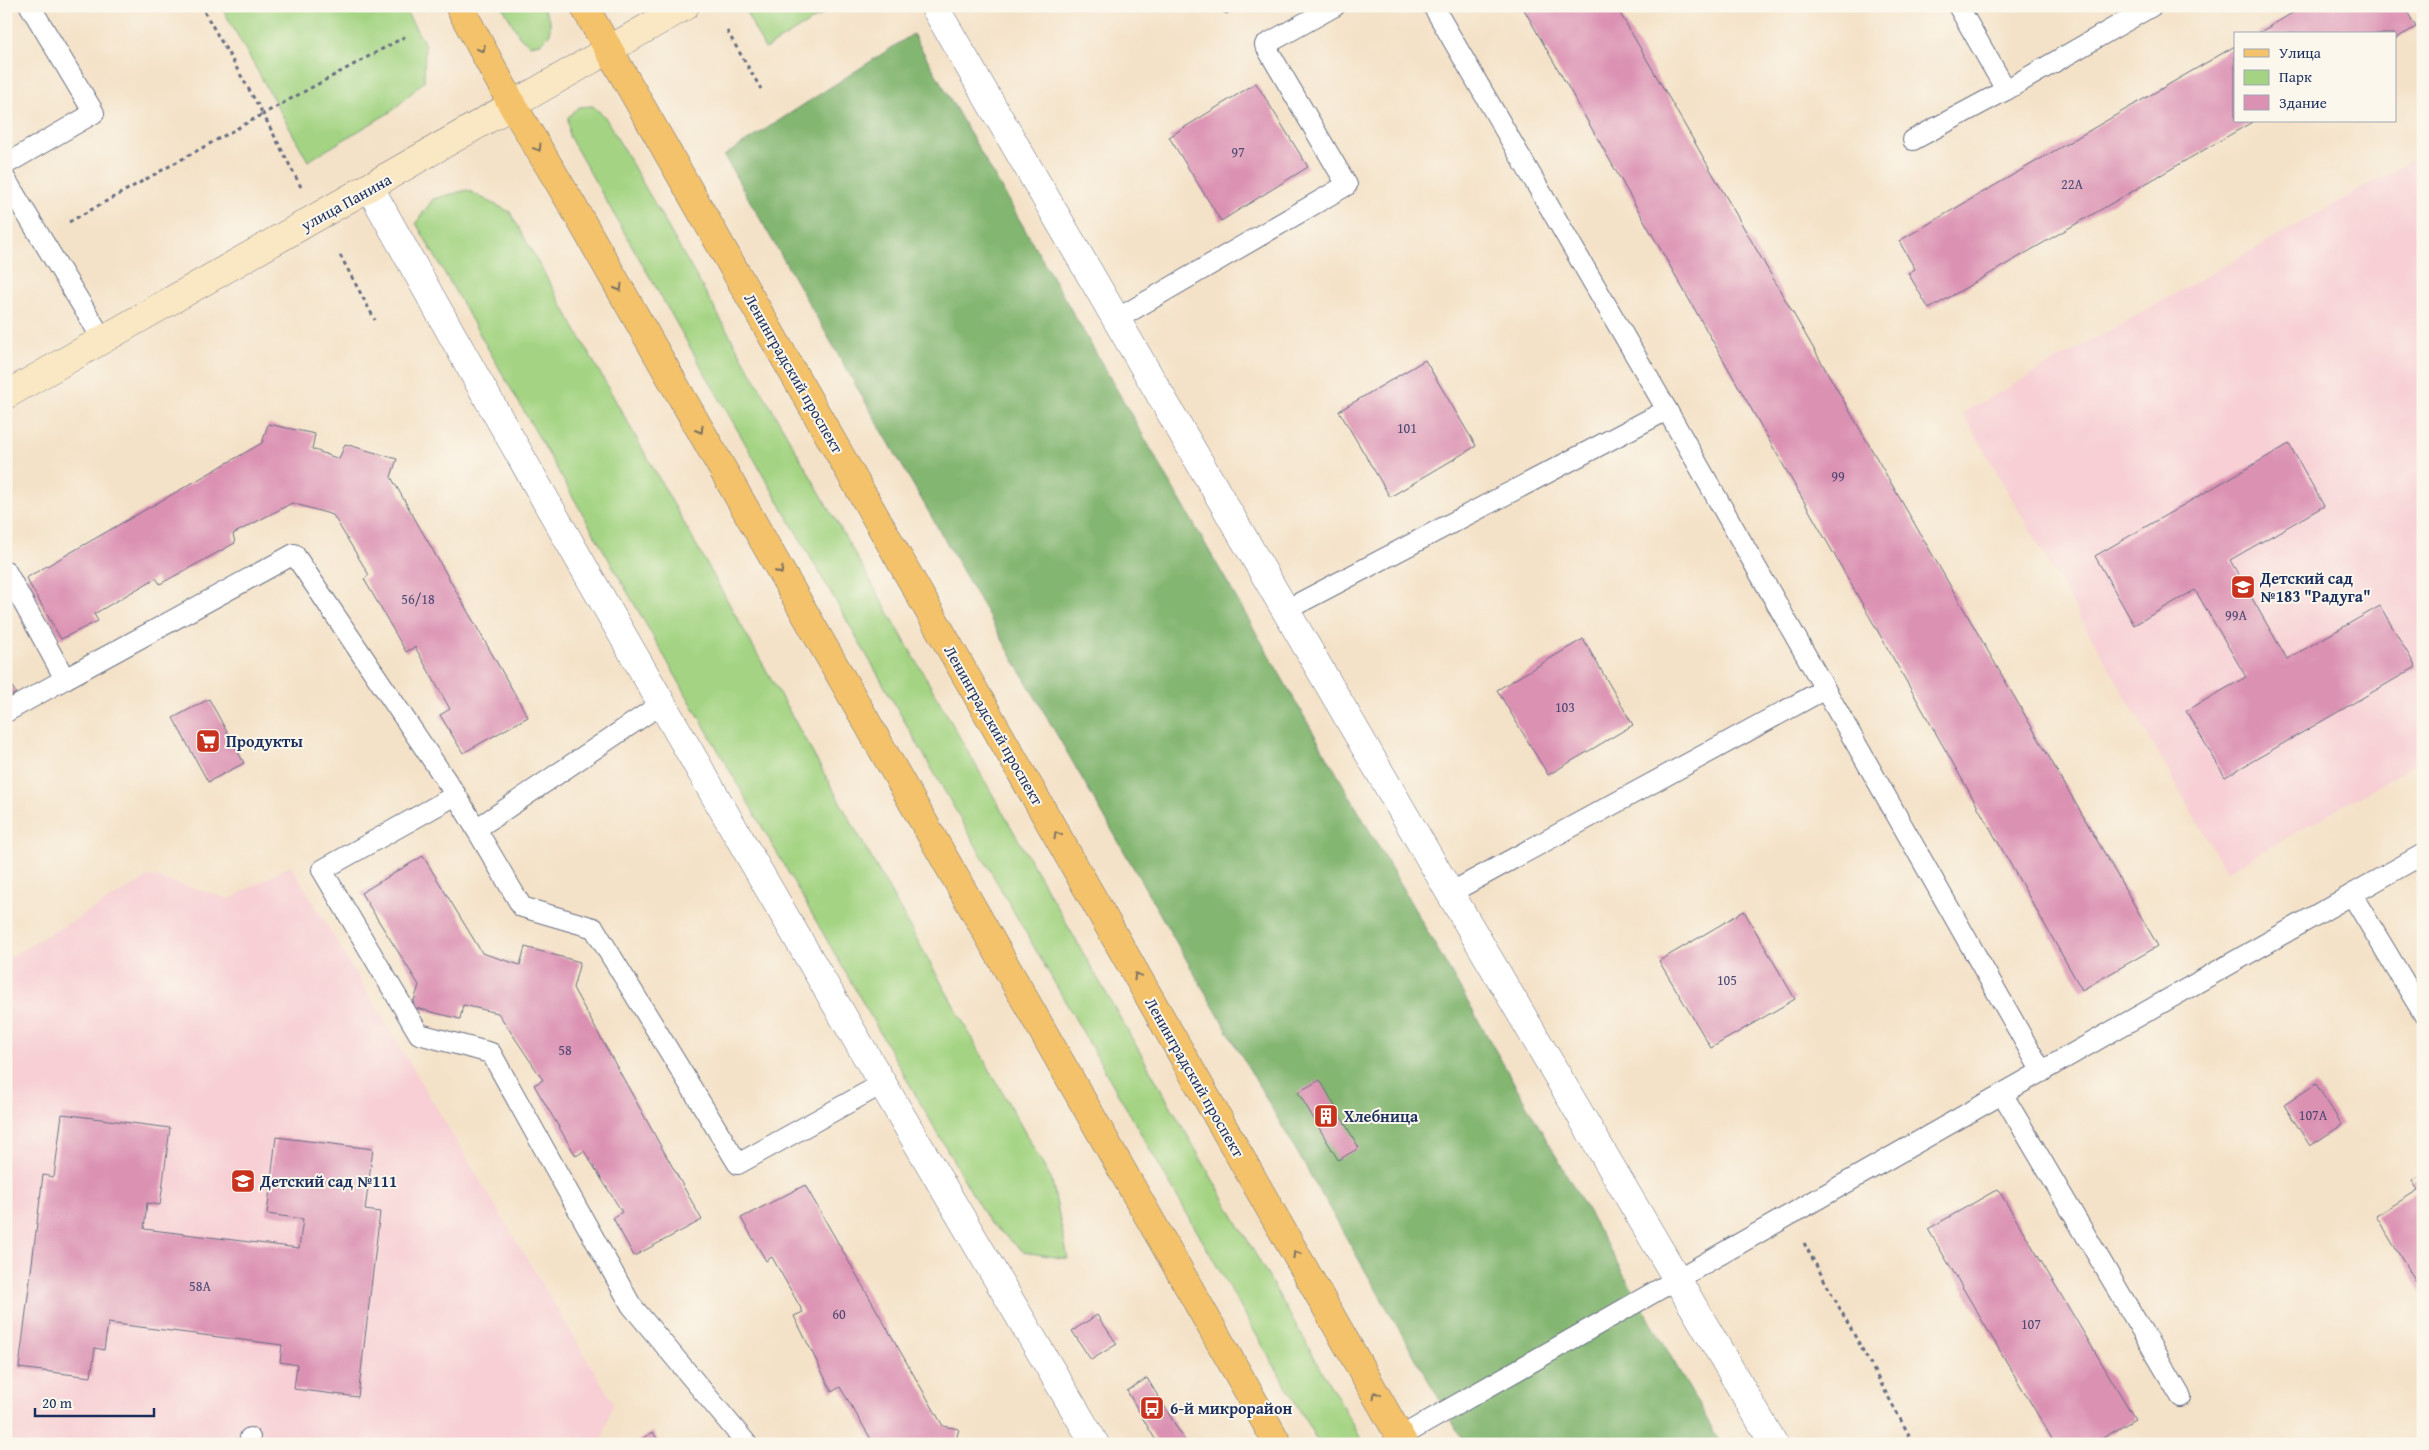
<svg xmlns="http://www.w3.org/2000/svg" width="2429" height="1450" font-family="'Gentium Book Plus',serif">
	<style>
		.built { fill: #f7cfd4 }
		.green { fill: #a4d483; stroke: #608270 }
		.forest { fill: #83b671; stroke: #4f7268 }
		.building { fill: #db91b2 }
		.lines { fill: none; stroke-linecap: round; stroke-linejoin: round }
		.lane-casing { stroke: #676e83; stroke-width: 22 }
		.street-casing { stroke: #676e83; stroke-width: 29 }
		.secondary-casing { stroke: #676e83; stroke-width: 29 }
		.primary-casing { stroke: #676e83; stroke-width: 29 }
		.path { stroke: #676e83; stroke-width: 3; stroke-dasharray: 4 4; stroke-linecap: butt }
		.lane { stroke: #fff; stroke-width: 20 }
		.street { stroke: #fff; stroke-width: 28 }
		.secondary { stroke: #fae7c3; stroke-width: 28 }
		.primary { stroke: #f3c26a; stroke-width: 28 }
		.oneway { stroke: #7c7163 }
		.labels { text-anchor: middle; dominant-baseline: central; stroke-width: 4; stroke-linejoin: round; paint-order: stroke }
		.number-label { font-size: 14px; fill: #4b4873 }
		.street-label { font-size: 16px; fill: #1b2f5e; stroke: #fbf7ec }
		.poi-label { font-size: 16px; font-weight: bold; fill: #1b2f5e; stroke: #fbf7ec; text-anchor: start }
	</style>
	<rect width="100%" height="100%" fill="#fbf7ec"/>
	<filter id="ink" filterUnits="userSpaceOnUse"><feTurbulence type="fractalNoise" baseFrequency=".02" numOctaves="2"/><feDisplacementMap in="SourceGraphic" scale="10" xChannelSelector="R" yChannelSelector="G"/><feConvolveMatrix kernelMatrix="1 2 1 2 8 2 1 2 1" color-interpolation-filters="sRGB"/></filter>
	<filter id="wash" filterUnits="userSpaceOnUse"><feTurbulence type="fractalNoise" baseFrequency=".0096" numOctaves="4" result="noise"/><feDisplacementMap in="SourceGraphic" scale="20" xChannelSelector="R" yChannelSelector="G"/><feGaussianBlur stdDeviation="1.12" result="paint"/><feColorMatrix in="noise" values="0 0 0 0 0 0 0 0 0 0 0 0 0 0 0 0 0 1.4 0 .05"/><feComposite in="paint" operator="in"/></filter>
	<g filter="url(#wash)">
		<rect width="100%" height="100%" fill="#f4e2c8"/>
		<g class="built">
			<polygon points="2423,154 2423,760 2226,872 1963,413"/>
			<polygon points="291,865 613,1402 601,1444 13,1444 6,1432 6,959 151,876 230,899"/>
		</g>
		<g class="green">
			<polygon points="221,6 403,6 425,45 424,81 392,111 308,161"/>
			<polygon points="502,6 542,6 550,20 550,34 541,43 530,45 520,37"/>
			<polygon points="743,6 836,6 765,49"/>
			<polygon points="593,106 605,117 1364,1444 1319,1444 569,136 568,117 579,107"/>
			<polygon points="467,190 510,212 1052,1181 1068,1259 1024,1252 988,1221 416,223 433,199"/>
		</g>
		<polygon class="forest" points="913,34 1721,1444 1465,1444 724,156"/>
		<g id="blocks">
			<g class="building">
				<polygon points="1221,6 1239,6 1226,14"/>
				<polygon points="1522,6 1616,6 2158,946 2082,990"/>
				<polygon points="2304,6 2404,6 2416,27 2395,39 2395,34 2257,34"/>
				<polygon points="2235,46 2235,121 2254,121 1929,309 1908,273 1915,269 1899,241"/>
				<polygon points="1256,83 1308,167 1221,221 1169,137"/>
				<polygon points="1425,360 1476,446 1390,497 1339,411"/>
				<polygon points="268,424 315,434 312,449 339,459 345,444 397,459 391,477 528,717 463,753 440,715 450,709 415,647 406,652 364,579 369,575 333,515 292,503 233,534 235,543 160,584 156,578 94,614 98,621 61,639 26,578 262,443"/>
				<polygon points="2289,444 2324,506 2230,560 2287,659 2380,606 2416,667 2225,777 2186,711 2246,677 2195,590 2134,625 2095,556"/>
				<polygon points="1583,639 1633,725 1548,775 1497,690"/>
				<polygon points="6,677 16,693 6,699"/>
				<polygon points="209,699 244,763 208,782 173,718"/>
				<polygon points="423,856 482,953 520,965 525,947 580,962 573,988 702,1220 634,1256 613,1218 622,1212 584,1151 576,1156 534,1085 543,1080 498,1013 463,1005 460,1019 412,1007 419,985 361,893"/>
				<polygon points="1744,911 1795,999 1711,1048 1659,961"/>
				<polygon points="1320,1080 1359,1148 1338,1160 1298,1092"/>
				<polygon points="2316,1084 2342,1125 2310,1146 2284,1105"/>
				<polygon points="62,1114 170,1128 160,1205 147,1203 144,1229 299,1248 303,1219 267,1214 276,1137 373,1149 365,1210 380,1212 358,1397 294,1389 297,1365 280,1362 282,1345 108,1323 104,1350 95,1348 91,1377 19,1368 43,1175 54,1177"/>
				<polygon points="2423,1175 2423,1294 2376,1216 2418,1190 2412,1181"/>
				<polygon points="805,1185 943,1426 959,1429 955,1444 874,1444 840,1387 832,1392 794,1316 803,1312 772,1257 766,1261 741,1218"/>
				<polygon points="1998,1189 2135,1419 2093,1444 2055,1444 1928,1229"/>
				<polygon points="1097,1315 1117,1344 1091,1360 1072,1331"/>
				<polygon points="1147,1378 1170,1416 1187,1444 1158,1444 1149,1429 1127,1391"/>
				<polygon points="653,1432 660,1444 633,1444"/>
			</g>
		</g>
	</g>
	<g filter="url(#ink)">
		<use href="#blocks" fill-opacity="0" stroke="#676e83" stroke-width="1"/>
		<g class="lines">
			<defs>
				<g id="lane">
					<polyline points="1433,6 1667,410 2042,1072"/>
					<polyline points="1958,6 2006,90 2152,6"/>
					<polyline points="1913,140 2006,90"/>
					<polyline points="6,164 94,113 30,6"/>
					<polyline points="6,180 103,340"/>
					<polyline points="1115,320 1347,185 1265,45 1335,6"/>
					<polyline points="6,571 65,679 294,554 456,795 322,870 419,1034 491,1053 631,1305 747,1444"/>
					<polyline points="1286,610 1667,410"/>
					<polyline points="6,712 65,679"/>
					<polyline points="456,795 522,907 594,928 738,1164 882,1084"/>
					<polyline points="476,829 661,704"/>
					<polyline points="1450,893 1825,689"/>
					<polyline points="2352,895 2423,1013"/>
					<polyline points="2003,1095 2181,1397"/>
					<polyline points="1400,1437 2423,854"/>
					<polyline points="249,1444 250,1438"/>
				</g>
				<g id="street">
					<polyline points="934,6 1450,893 1774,1444"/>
					<path d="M370,188C605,611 848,1028 1095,1444"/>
				</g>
				<polyline id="secondary" points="6,395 685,6"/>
				<g id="primary">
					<polyline points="459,6 513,106 571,203 1278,1444"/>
					<polyline points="584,6 1404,1444"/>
				</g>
			</defs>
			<use href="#lane" class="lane-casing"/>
			<use href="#street" class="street-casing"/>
			<use href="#secondary" class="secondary-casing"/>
			<use href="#primary" class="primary-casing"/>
			<g class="path">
				<polyline points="727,31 761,89"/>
				<polyline points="301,187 263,114 408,35"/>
				<polyline points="69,222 263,114 201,6"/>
				<polyline points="340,255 375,320"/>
				<polyline points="6,257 13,253"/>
				<polyline points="1804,1243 1914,1444"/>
			</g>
			<use href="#lane" class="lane"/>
			<use href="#street" class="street"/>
			<use href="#secondary" class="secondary"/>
			<use href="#primary" class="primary"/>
		</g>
		<defs><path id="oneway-chevron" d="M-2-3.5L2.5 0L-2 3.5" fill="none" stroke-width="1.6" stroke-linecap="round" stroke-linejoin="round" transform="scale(1.25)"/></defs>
		<g class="oneway">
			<use href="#oneway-chevron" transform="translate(482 49) rotate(62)"/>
			<use href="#oneway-chevron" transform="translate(538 148) rotate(59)"/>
			<use href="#oneway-chevron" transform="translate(619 288) rotate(60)"/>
			<use href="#oneway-chevron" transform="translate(700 430) rotate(60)"/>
			<use href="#oneway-chevron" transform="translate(780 571) rotate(60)"/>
			<use href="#oneway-chevron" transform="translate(1057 835) rotate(-120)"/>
			<use href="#oneway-chevron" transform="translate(1137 976) rotate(-120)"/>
			<use href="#oneway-chevron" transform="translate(1296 1254) rotate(-120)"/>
			<use href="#oneway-chevron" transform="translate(1376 1395) rotate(-120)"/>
		</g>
	</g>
	<defs>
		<symbol id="school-square" viewBox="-11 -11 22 22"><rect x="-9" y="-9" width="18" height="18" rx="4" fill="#c8321e" stroke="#fbf7ec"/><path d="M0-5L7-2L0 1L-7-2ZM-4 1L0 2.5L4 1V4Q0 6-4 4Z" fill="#fff"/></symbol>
		<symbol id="supermarket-square" viewBox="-11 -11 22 22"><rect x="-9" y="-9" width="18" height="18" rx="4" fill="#c8321e" stroke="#fbf7ec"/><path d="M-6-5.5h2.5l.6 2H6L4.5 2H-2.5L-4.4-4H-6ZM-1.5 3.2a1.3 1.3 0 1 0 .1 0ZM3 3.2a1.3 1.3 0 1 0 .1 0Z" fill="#fff"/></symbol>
		<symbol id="building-square" viewBox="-11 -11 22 22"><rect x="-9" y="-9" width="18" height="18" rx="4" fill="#c8321e" stroke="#fbf7ec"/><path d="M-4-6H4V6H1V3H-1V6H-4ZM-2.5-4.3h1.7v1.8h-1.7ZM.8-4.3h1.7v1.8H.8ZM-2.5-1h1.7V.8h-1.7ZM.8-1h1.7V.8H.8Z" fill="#fff"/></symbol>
		<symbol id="bus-square" viewBox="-11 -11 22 22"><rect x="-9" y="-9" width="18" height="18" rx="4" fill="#c8321e" stroke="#fbf7ec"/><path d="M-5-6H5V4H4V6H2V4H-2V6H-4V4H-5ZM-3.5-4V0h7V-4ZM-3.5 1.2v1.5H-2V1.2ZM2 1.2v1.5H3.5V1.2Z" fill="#fff"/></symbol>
	</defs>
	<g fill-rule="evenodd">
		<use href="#school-square" x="2229" y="573" width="28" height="28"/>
		<use href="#supermarket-square" x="194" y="727" width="28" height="28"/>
		<use href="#building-square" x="1312" y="1102" width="28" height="28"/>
		<use href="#school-square" x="229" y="1167" width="28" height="28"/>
		<use href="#bus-square" x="1138" y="1394" width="28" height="28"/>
	</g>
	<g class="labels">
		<g class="number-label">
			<text x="1238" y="152">97</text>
			<text x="2072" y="184">22А</text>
			<text x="1407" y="428">101</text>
			<text x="1838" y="476">99</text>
			<text x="418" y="599">56/18</text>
			<text x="2236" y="615">99А</text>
			<text x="1565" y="707">103</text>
			<text x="1727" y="980">105</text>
			<text x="565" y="1050">58</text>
			<text x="2313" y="1115">107А</text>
			<text x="200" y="1286">58А</text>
			<text x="839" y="1314">60</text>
			<text x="2031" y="1324">107</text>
		</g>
		<g class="street-label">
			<text transform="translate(346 202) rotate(-29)">улица Панина</text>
			<text transform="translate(794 373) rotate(60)">Ленинградский проспект</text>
			<text transform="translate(994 725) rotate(60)">Ленинградский проспект</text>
			<text transform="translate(1195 1077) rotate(60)">Ленинградский проспект</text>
		</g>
		<g class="poi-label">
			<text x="2260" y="578">Детский сад<tspan x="2260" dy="18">№183 "Радуга"</tspan></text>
			<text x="226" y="741">Продукты</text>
			<text x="1344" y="1116">Хлебница</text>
			<text x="260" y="1181">Детский сад №111</text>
			<text x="1170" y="1408">6-й микрорайон</text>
		</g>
	</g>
	<rect width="2429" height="1450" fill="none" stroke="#fbf7ec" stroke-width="25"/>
	<rect x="2234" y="32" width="162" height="90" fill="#fbf7ec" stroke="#a1a7b3"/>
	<rect x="2244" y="49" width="25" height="8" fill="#f3c26a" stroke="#a1a7b3"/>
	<text x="2279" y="58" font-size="15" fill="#1b2f5e">Улица</text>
	<rect x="2244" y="70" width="25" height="15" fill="#a4d483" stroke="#a1a7b3"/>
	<text x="2279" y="82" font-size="15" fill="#1b2f5e">Парк</text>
	<rect x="2244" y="95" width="25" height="15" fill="#db91b2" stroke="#a1a7b3"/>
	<text x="2279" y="108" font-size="15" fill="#1b2f5e">Здание</text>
	<path d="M35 1408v8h119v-8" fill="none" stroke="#1b2f5e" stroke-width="2.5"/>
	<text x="42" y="1408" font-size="15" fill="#1b2f5e" stroke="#fbf7ec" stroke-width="4" paint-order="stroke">20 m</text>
</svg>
